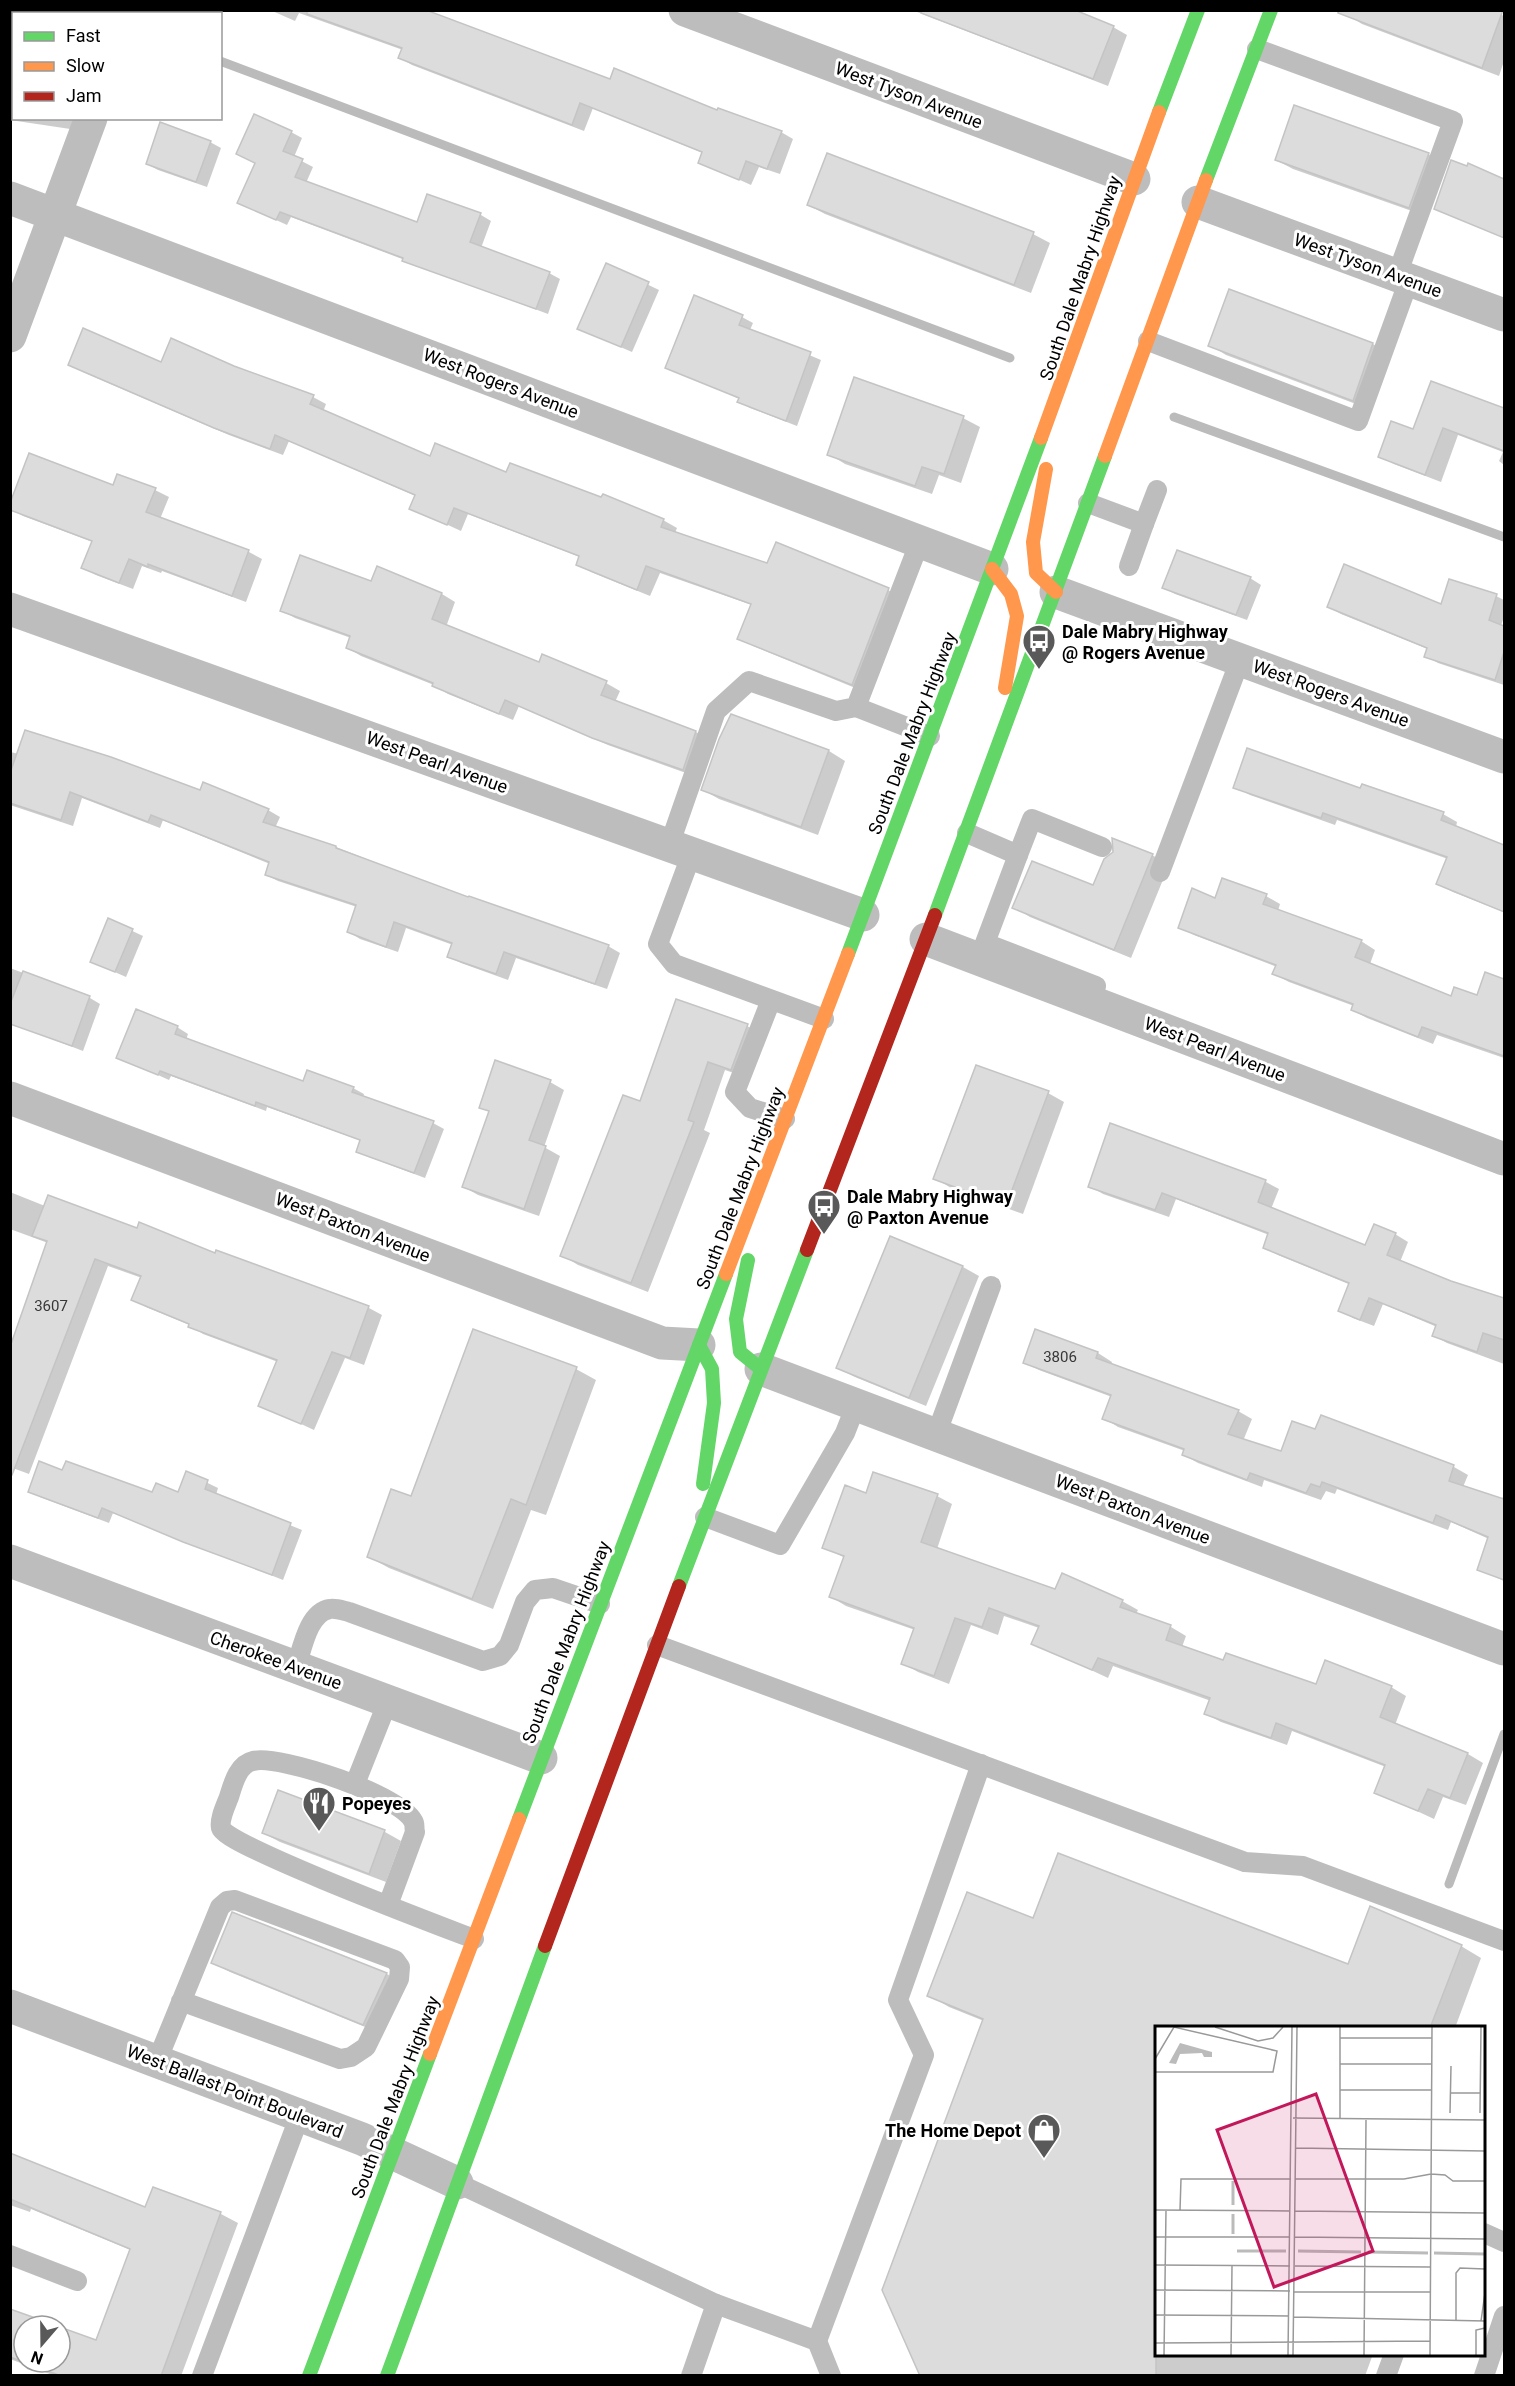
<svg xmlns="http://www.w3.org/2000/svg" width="1515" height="2386" font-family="Roboto,sans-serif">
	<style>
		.shadow { fill: #0003 }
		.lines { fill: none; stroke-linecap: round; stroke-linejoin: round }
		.stream { stroke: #bbb; stroke-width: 9 }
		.building { fill: #dcdcdc; stroke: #c4c4c4; stroke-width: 1.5 }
		.lane { stroke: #bdbdbd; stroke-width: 20 }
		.street { stroke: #bdbdbd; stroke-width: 33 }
		.fast { stroke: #63d668; stroke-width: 14 }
		.slow { stroke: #ff974d; stroke-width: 14 }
		.jam { stroke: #b3261e; stroke-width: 14 }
		.labels { text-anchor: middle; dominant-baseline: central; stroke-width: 6; stroke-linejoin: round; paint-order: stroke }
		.number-label { font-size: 15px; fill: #373737 }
		.street-label { font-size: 18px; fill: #000; stroke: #fff }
		.poi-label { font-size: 18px; font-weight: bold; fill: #000; stroke: #fff; text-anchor: start }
		.inset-river { fill: none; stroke: #bbb; stroke-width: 3 }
		.inset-road { fill: none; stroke: #999; stroke-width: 1.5 }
		.view { fill: #c2185b; fill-opacity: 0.15; stroke: #c2185b; stroke-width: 3 }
		.inset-edge { fill: none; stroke: #000; stroke-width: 3 }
	</style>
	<rect width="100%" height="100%" fill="#fff"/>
	<g class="shadow">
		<polygon points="270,10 422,10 611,81 718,112 781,132 793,139 780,174 759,167 751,185 700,162 703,153 593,108 584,131 412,65 400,58 403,50 299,13 295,21"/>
		<polygon points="912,10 1070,10 1113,27 1127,35 1108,86"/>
		<polygon points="1491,10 1504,16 1504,61 1499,76 1362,24 1346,14"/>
		<polygon points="10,60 14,61 14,118 79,118 77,130 10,120"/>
		<polygon points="291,132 302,138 294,157 313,167 306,183 417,224 428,196 481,215 491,221 481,248 549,273 560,279 548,314 291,217 287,225 239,203"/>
		<polygon points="210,142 221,148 207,187 158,170 147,164"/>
		<polygon points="1428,154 1445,163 1426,216 1293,169 1276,160"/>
		<polygon points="1468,165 1504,180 1504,238 1436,208"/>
		<polygon points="808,205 1033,234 1050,243 1031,293 825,214"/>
		<polygon points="607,265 659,290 632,352 590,334"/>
		<polygon points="1230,291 1373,344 1389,354 1369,409 1226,355 1210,345"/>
		<polygon points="742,317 753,323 750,330 821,360 797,426 750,408 739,402 740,399 667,367"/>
		<polygon points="162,364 234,368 313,397 326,404 323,412 431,458 507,474 602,499 603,496 663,520 677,528 675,533 768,565 888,590 901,597 865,692 753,646 739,638 752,605 660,573 650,596 591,572 578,564 580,557 468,514 461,531 411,508 416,496 289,441 283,455 229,435 83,372"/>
		<polygon points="1432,382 1504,410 1504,465 1499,461 1503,452 1458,435 1441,482 1394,464 1380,456 1414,431"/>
		<polygon points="963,418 980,427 961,483 939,475 932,494 845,464 829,454"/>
		<polygon points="114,487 155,490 169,497 160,519 249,552 262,559 246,602 162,571 161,573 142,566 133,589 96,575 83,568 93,542 23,516 10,508"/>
		<polygon points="1250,578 1261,585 1247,620 1175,594 1164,588"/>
		<polygon points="372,583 442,594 455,602 446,627 539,664 606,683 620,691 615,702 696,732 710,740 697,777 608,745 519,706 513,720 448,694 434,685 361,656 348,648 351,638 295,618 281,610"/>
		<polygon points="1496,596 1504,600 1504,616 1501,626 1504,627 1504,685 1438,663 1426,656 1428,649 1341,614 1329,607 1442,606"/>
		<polygon points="732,716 829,751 845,761 818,835 719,799 703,790"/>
		<polygon points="10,752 201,792 268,810 280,817 275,828 336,847 469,899 608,946 620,953 607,989 516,958 508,980 461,963 449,957 453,945 406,928 398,952 360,939 349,932 357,907 278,881 266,875 270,864 163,820 160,828 82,798 73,826 10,805"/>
		<polygon points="1235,787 1361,790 1443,814 1457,822 1456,827 1504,846 1504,912 1453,892 1438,884 1448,859 1337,820 1335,825 1250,795"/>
		<polygon points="1152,855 1169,865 1131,958 1030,917 1014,907 1094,887"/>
		<polygon points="1266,896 1280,904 1278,911 1361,941 1375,950 1370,964 1452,998 1478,997 1486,974 1504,980 1504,1058 1437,1035 1433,1044 1367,1018 1352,1010 1354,1006 1289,982 1274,974 1277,967 1194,935 1180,927 1215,900"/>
		<polygon points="109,920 143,936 126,977 92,962"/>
		<polygon points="10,968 90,998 100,1004 83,1051 10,1023"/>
		<polygon points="677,1001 747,1026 764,1035 748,1078 725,1070 704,1130 710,1133 648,1292 578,1265 562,1255 641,1103"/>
		<polygon points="177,1027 188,1034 186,1040 304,1083 353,1088 364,1094 363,1097 433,1123 444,1129 425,1178 369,1157 358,1151 362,1141 267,1107 266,1111 171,1076 169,1080 118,1057"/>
		<polygon points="550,1082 564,1090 544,1147 560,1156 539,1216 478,1195 464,1187 490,1112 480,1107"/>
		<polygon points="1048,1093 1064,1102 1023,1214 951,1188 935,1178"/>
		<polygon points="1111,1125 1266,1182 1279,1189 1271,1209 1366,1247 1395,1234 1408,1242 1400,1262 1451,1282 1504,1300 1504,1364 1447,1343 1434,1336 1437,1327 1383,1304 1374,1326 1353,1318 1340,1310 1351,1285 1278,1255 1265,1247 1269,1235 1176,1199 1169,1217 1103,1194 1090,1186"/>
		<polygon points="10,1192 45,1206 216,1255 217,1252 369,1308 382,1315 364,1365 345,1358 314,1430 260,1405 278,1362 203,1334 190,1325 146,1307 133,1299 142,1278 108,1266 29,1474 10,1467 48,1243 10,1229"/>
		<polygon points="891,1238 963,1267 979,1276 926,1406 855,1377 838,1368"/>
		<polygon points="1036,1331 1098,1353 1112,1362 1111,1365 1238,1411 1252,1419 1243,1441 1282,1453 1316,1431 1322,1417 1454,1467 1468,1475 1463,1487 1502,1500 1504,1493 1504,1581 1479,1569 1489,1539 1451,1522 1448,1530 1337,1489 1335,1494 1326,1491 1321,1500 1264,1480 1262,1487 1198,1463 1184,1455 1185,1451 1118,1427 1104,1418 1112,1397 1039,1370 1024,1362"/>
		<polygon points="576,1369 596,1380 546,1515 531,1510 493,1609 389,1568 369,1557 412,1498"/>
		<polygon points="63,1471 153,1494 179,1494 187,1473 218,1488 216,1495 302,1530 283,1580 113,1513 109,1523 40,1497 30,1491"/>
		<polygon points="867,1494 937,1496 952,1504 937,1549 1056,1591 1122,1601 1138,1610 1136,1614 1171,1627 1186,1636 1182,1647 1224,1662 1317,1686 1391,1687 1406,1696 1395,1725 1468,1754 1483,1763 1466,1805 1443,1797 1434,1819 1376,1792 1386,1767 1292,1731 1287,1745 1221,1722 1206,1714 1211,1701 1113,1666 1108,1678 1033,1643 1039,1628 1004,1616 998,1635 971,1625 949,1684 918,1672 903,1663 915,1630 846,1606 831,1597 845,1558 824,1547"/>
		<polygon points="278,1791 385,1832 401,1841 386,1882 280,1842 263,1833"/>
		<polygon points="233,1914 387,1974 403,1983 380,2033 230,1972 213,1963"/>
		<polygon points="1033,1920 1349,1966 1461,1946 1481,1958 1455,2028 1156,2028 1156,2354 1373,2354 1365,2376 921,2376 984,2021 949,2007 929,1995"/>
		<polygon points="10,2155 146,2209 154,2189 221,2214 238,2223 181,2376 55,2376 10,2359 10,2310 54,2326 24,2326 24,2362 60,2362 60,2328 97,2342 131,2250 31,2209 30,2212 10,2205"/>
	</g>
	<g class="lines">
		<g class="stream">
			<polyline points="84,10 92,14"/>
			<polyline points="220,61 1010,358"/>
			<polyline points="1174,417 1504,537"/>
			<polyline points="1449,1884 1504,1734"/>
		</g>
	</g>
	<g class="building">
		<polygon points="307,10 426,10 610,79 614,68 717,110 718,108 782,131 767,169 746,161 739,180 698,163 702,152 580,103 572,125 398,58 402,48 307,14"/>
		<polygon points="921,10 1075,10 1114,26 1093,79 921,13"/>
		<polygon points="1338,10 1503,10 1482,68 1338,13"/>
		<polygon points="1294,105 1429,153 1409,208 1275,160"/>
		<polygon points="254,114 292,131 283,151 303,159 295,177 417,222 427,194 481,213 470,242 550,272 536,309 402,261 403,258 280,212 276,220 237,203 255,163 236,154"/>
		<polygon points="160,122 211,141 196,182 146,164"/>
		<polygon points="827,153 1034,232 1014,285 807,205"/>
		<polygon points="1451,160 1467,166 1468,163 1504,179 1504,238 1434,209"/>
		<polygon points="606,263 649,282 621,347 577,329"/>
		<polygon points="1229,289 1373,343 1353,401 1208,346"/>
		<polygon points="694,295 743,315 739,325 811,352 786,421 737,402 739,398 665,368"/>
		<polygon points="83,328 161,362 171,338 234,366 314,395 310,404 430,456 435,443 506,472 510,463 601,497 603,494 664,519 661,527 767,563 776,542 889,588 852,685 737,639 751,604 646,566 637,590 576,565 579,556 454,508 447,525 409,509 415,495 275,435 270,449 214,428 68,365"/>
		<polygon points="854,377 964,416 944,474 922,467 915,486 827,455"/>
		<polygon points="1431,381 1504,408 1504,451 1443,428 1425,475 1378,457 1391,421 1413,429"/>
		<polygon points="29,453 113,485 117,474 156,488 146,512 249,550 232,596 148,564 148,567 129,559 119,583 81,568 92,541 10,510 10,503"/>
		<polygon points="1177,550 1251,577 1236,615 1162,588"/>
		<polygon points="300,555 371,581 377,566 442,593 432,619 539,662 542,654 607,681 601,695 696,731 683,770 592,738 505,700 499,714 432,686 433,683 346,648 350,636 280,611"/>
		<polygon points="1344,564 1441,604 1449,579 1497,594 1489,620 1504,626 1504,652 1495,680 1424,657 1427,648 1327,607"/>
		<polygon points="731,714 829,750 801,827 701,790 719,739"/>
		<polygon points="25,730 111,757 200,790 203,782 269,809 263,822 336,846 336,848 468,897 469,896 609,945 595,984 504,952 496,974 447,957 452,943 394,922 386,947 347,932 356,905 265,875 269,862 151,815 148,822 70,792 61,820 10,803 10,773"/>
		<polygon points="1247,748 1360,788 1362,784 1444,812 1441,820 1504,845 1504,912 1436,884 1447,857 1323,813 1321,818 1233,788"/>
		<polygon points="1112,838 1153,854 1114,950 1012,908 1032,861 1093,885 1104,859 1113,852"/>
		<polygon points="1222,878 1267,894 1263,904 1362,940 1355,957 1451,996 1454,987 1477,995 1485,972 1504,979 1504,1056 1422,1027 1418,1037 1351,1010 1353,1004 1272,974 1276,965 1178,928 1192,888 1215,898"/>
		<polygon points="108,918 133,929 115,972 90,962"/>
		<polygon points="23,971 90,996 72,1046 10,1024 10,1004"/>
		<polygon points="676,999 748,1024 731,1070 708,1062 688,1120 694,1122 631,1283 560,1256 623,1095 640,1101"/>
		<polygon points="136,1009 178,1026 175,1034 303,1081 307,1070 354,1087 352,1092 434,1121 414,1173 356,1152 360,1140 256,1102 255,1106 160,1071 158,1075 116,1058"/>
		<polygon points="495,1060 551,1080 529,1140 546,1146 524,1209 462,1187 489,1111 479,1108"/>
		<polygon points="976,1065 1049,1091 1006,1206 933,1179"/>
		<polygon points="1110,1123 1266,1180 1258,1202 1365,1245 1374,1224 1396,1233 1387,1255 1451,1281 1504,1298 1504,1340 1483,1333 1477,1352 1432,1336 1436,1325 1369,1298 1360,1320 1338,1311 1349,1283 1263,1248 1268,1233 1162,1193 1155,1210 1088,1187"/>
		<polygon points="48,1195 137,1228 139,1222 215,1253 216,1250 369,1306 350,1358 332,1352 301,1424 258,1406 277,1360 188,1327 189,1324 131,1300 141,1276 95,1259 12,1475 10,1475 10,1347 47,1241 32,1236"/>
		<polygon points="890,1236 963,1266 909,1398 836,1368"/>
		<polygon points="473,1329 577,1367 526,1505 511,1499 472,1599 367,1557 391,1489 411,1496"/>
		<polygon points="1035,1329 1098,1352 1096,1358 1239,1410 1228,1434 1281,1451 1292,1421 1315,1429 1321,1415 1454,1465 1449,1481 1504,1499 1504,1580 1477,1570 1488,1537 1436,1515 1433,1523 1322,1482 1320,1487 1311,1484 1306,1493 1250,1473 1247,1480 1182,1455 1184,1449 1102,1419 1111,1395 1023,1363"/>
		<polygon points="39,1461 62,1470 66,1461 152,1492 156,1483 178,1492 186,1471 208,1480 205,1489 291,1523 272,1575 183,1542 102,1508 98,1518 28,1492"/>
		<polygon points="873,1472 938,1494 921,1542 1055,1589 1062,1573 1123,1600 1120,1607 1171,1625 1166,1640 1223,1660 1226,1653 1316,1684 1325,1660 1392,1686 1380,1717 1468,1753 1450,1798 1428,1789 1418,1811 1374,1793 1385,1765 1276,1723 1271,1738 1204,1714 1210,1698 1098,1658 1092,1670 1031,1644 1039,1626 989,1608 982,1627 955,1618 934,1676 901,1664 914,1628 829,1597 844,1556 822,1548 845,1485 866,1493"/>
		<polygon points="278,1790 385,1830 369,1874 262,1833"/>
		<polygon points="1058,1853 1348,1964 1370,1906 1462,1945 1430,2028 1156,2028 1156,2376 920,2376 882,2290 983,2019 927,1996 967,1892 1033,1918"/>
		<polygon points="232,1912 387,1973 363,2025 211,1963"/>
		<polygon points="10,2153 145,2207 153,2187 221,2212 161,2376 61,2376 24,2362 60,2362 60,2327 96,2340 130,2249 10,2199"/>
		<polygon points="10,2309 58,2326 24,2326 24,2362 10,2357"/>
	</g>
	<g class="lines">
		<g class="lane">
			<polyline points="1257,49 1453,121 1397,275"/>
			<polyline points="1148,341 1358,421 1409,280"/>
			<polyline points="1088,503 1144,524 1157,490"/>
			<polyline points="1129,566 1144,524"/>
			<polyline points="856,707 930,736"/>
			<polyline points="967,833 1018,855 1032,819 1102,847"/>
			<polyline points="669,846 716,711 749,681 836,711 856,707 920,541"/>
			<polyline points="692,853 658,944 674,964 824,1019"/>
			<polyline points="1018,855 985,943 1096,986 1092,997"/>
			<polyline points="1160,872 1240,660"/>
			<polyline points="771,1000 735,1092 750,1108 785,1119"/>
			<polyline points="936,1435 991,1286"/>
			<polyline points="705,1517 780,1545 845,1433 856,1405"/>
			<polyline points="657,1645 1245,1862 1303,1866 1504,1941"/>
			<path d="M296,1667C302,1650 308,1612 330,1609C336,1608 344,1611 349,1612L483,1661L500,1656L509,1645L525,1602L535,1590L553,1588L600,1604"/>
			<polyline points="355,1784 388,1701"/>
			<path d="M388,1905L415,1832C414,1829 415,1826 414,1823C405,1796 279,1754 253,1761C238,1764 233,1784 229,1797C226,1805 219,1819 221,1828C225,1845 443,1927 474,1939"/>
			<polyline points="157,2061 220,1907 227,1901 235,1900 395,1960 400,1967 399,1979 366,2047 351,2057 340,2059 181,2001"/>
			<polyline points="457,2183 716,2304 817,2341 831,2376"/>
			<polyline points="1484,2233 1504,2242"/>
			<polyline points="10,2255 77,2281"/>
			<polyline points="817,2341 924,2055 898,2000 981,1764"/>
			<polyline points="202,2376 300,2115"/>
			<polyline points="691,2376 716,2304"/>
			<polyline points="1386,2376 1394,2354"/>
			<polyline points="1484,2376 1504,2316"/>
		</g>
		<g class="street">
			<polyline points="685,10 1134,179"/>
			<polyline points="129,14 130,10"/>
			<polyline points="10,198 992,569"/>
			<polyline points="1198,202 1504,315"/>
			<polyline points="10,336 91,118"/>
			<polyline points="1056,592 1504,757"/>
			<polyline points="10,609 863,915"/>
			<polyline points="926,939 1504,1159"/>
			<polyline points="10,1098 662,1343 699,1345"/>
			<polyline points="761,1369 1504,1649"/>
			<polyline points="10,1561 541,1758"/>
			<polyline points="10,2006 362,2139 457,2183"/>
		</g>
		<g class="fast">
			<polyline points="1159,112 1198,10"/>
			<polyline points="1206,180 1271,10"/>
			<polyline points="935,915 1105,456"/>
			<polyline points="848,954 1041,438"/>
			<polyline points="748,1260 736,1319 740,1352 761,1369"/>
			<polyline points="699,1345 712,1369 714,1403 703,1484"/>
			<polyline points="679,1586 807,1250"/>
			<polyline points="519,1819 726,1274"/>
			<polyline points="309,2376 430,2054"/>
			<polyline points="387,2376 545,1946"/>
		</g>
		<g class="slow">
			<polyline points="1041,438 1159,112"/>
			<polyline points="1105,456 1206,180"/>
			<polyline points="1046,469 1033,542 1036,573 1056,592"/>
			<polyline points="992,569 1011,594 1017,616 1005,688"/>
			<polyline points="726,1274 848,954"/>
			<polyline points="430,2054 519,1819"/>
		</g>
		<g class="jam">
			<polyline points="807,1250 935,915"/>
			<polyline points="545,1946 679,1586"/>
		</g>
	</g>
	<defs>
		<symbol id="bus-pin" viewBox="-11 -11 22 30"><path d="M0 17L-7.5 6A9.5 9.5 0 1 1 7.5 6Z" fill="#595959" stroke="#fff"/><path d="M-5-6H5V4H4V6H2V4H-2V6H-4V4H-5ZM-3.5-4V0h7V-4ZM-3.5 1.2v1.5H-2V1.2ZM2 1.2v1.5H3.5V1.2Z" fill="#fff"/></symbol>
		<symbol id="restaurant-pin" viewBox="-11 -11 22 30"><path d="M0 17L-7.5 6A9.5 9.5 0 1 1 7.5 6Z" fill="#595959" stroke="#fff"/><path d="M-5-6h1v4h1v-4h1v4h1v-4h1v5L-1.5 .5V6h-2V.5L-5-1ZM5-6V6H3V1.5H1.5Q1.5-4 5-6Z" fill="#fff"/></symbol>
		<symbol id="shop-pin" viewBox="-11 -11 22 30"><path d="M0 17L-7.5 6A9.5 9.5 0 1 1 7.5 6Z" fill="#595959" stroke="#fff"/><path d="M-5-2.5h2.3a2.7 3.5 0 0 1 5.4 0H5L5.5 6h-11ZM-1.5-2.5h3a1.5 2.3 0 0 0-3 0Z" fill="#fff"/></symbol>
	</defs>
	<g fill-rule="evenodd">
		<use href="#bus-pin" x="1020" y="622" width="38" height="52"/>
		<use href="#bus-pin" x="805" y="1187" width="38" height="52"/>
		<use href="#restaurant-pin" x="300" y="1784" width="38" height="52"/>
		<use href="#shop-pin" x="1025" y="2111" width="38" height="52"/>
	</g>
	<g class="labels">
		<g class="number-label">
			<text x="51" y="1306">3607</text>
			<text x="1060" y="1357">3806</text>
		</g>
		<g class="street-label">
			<text transform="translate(909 95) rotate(21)">West Tyson Avenue</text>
			<text transform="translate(1368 265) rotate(20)">West Tyson Avenue</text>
			<text transform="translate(1080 278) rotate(-71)">South Dale Mabry Highway</text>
			<text transform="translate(501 383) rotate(21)">West Rogers Avenue</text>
			<text transform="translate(1331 693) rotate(20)">West Rogers Avenue</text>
			<text transform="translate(912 733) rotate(-69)">South Dale Mabry Highway</text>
			<text transform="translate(437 762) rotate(20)">West Pearl Avenue</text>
			<text transform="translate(1215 1049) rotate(21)">West Pearl Avenue</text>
			<text transform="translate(740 1188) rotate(-69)">South Dale Mabry Highway</text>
			<text transform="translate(353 1227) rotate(21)">West Paxton Avenue</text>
			<text transform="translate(1133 1509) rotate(21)">West Paxton Avenue</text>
			<text transform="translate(566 1642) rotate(-69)">South Dale Mabry Highway</text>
			<text transform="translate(276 1660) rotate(20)">Cherokee Avenue</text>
			<text transform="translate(235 2091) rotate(21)">West Ballast Point Boulevard</text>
			<text transform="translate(395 2097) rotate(-69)">South Dale Mabry Highway</text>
		</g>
		<g class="poi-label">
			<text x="1062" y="631">Dale Mabry Highway<tspan x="1062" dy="21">@ Rogers Avenue</tspan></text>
			<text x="847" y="1196">Dale Mabry Highway<tspan x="847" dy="21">@ Paxton Avenue</tspan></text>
			<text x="342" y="1803">Popeyes</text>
			<text x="1021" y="2130" text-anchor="end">The Home Depot</text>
		</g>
	</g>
	<g transform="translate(1155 2026)">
		<rect width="330" height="330" fill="#fff"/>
		<path d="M25,17L57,26V31H49L47,27L25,28L21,38L14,37Z" fill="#bbb"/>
		<path class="inset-river" d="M78,179V155M78,208V188M82,225H131M143,225L206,226M213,226L273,227M279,227L330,228"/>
		<path class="inset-road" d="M60,1L103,15L118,12L128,1M185,12H277M0,33L19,1L122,25L118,46H0M185,38H277M185,64H277M295,67H326M295,87L296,40M325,87L326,1M138,92L330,94M185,93V1M141,122L330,125M140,153H249L276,148L290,149L298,155H330M0,184L135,185M25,184L26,153H136M140,185L330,187M0,211H135M140,211L330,213M0,239L135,240M140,240L275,241M0,264L135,265M139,266H275M0,289L134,290M139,291L330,295M301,294V247L305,242L330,243M326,295L330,267M0,317L275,315M9,329L11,184M76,329L77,240M133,329L137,1M138,329L142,1M209,329L211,94M275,329L277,1M321,329V304L330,302"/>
		<path class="view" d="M161,68L218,225L119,261L62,104Z"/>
		<rect width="330" height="330" class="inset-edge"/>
	</g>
	<rect width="1515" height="2386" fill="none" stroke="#000000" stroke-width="24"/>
	<rect x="12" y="12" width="210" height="108" fill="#ffffff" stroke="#999999" stroke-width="1.5"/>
	<rect x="24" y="32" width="30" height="9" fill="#63d668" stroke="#999999" stroke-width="1.5"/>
	<text x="66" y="42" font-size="18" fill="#000000">Fast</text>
	<rect x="24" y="62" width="30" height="9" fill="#ff974d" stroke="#999999" stroke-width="1.5"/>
	<text x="66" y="72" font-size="18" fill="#000000">Slow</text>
	<rect x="24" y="92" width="30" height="9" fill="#b3261e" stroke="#999999" stroke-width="1.5"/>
	<text x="66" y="102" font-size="18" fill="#000000">Jam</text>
	<g transform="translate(42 2344) rotate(200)"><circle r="28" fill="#ffffff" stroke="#999999" stroke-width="1.5"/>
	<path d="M0-4.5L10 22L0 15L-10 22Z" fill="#595959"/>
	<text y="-9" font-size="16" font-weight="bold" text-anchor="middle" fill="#000000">N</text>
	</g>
</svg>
